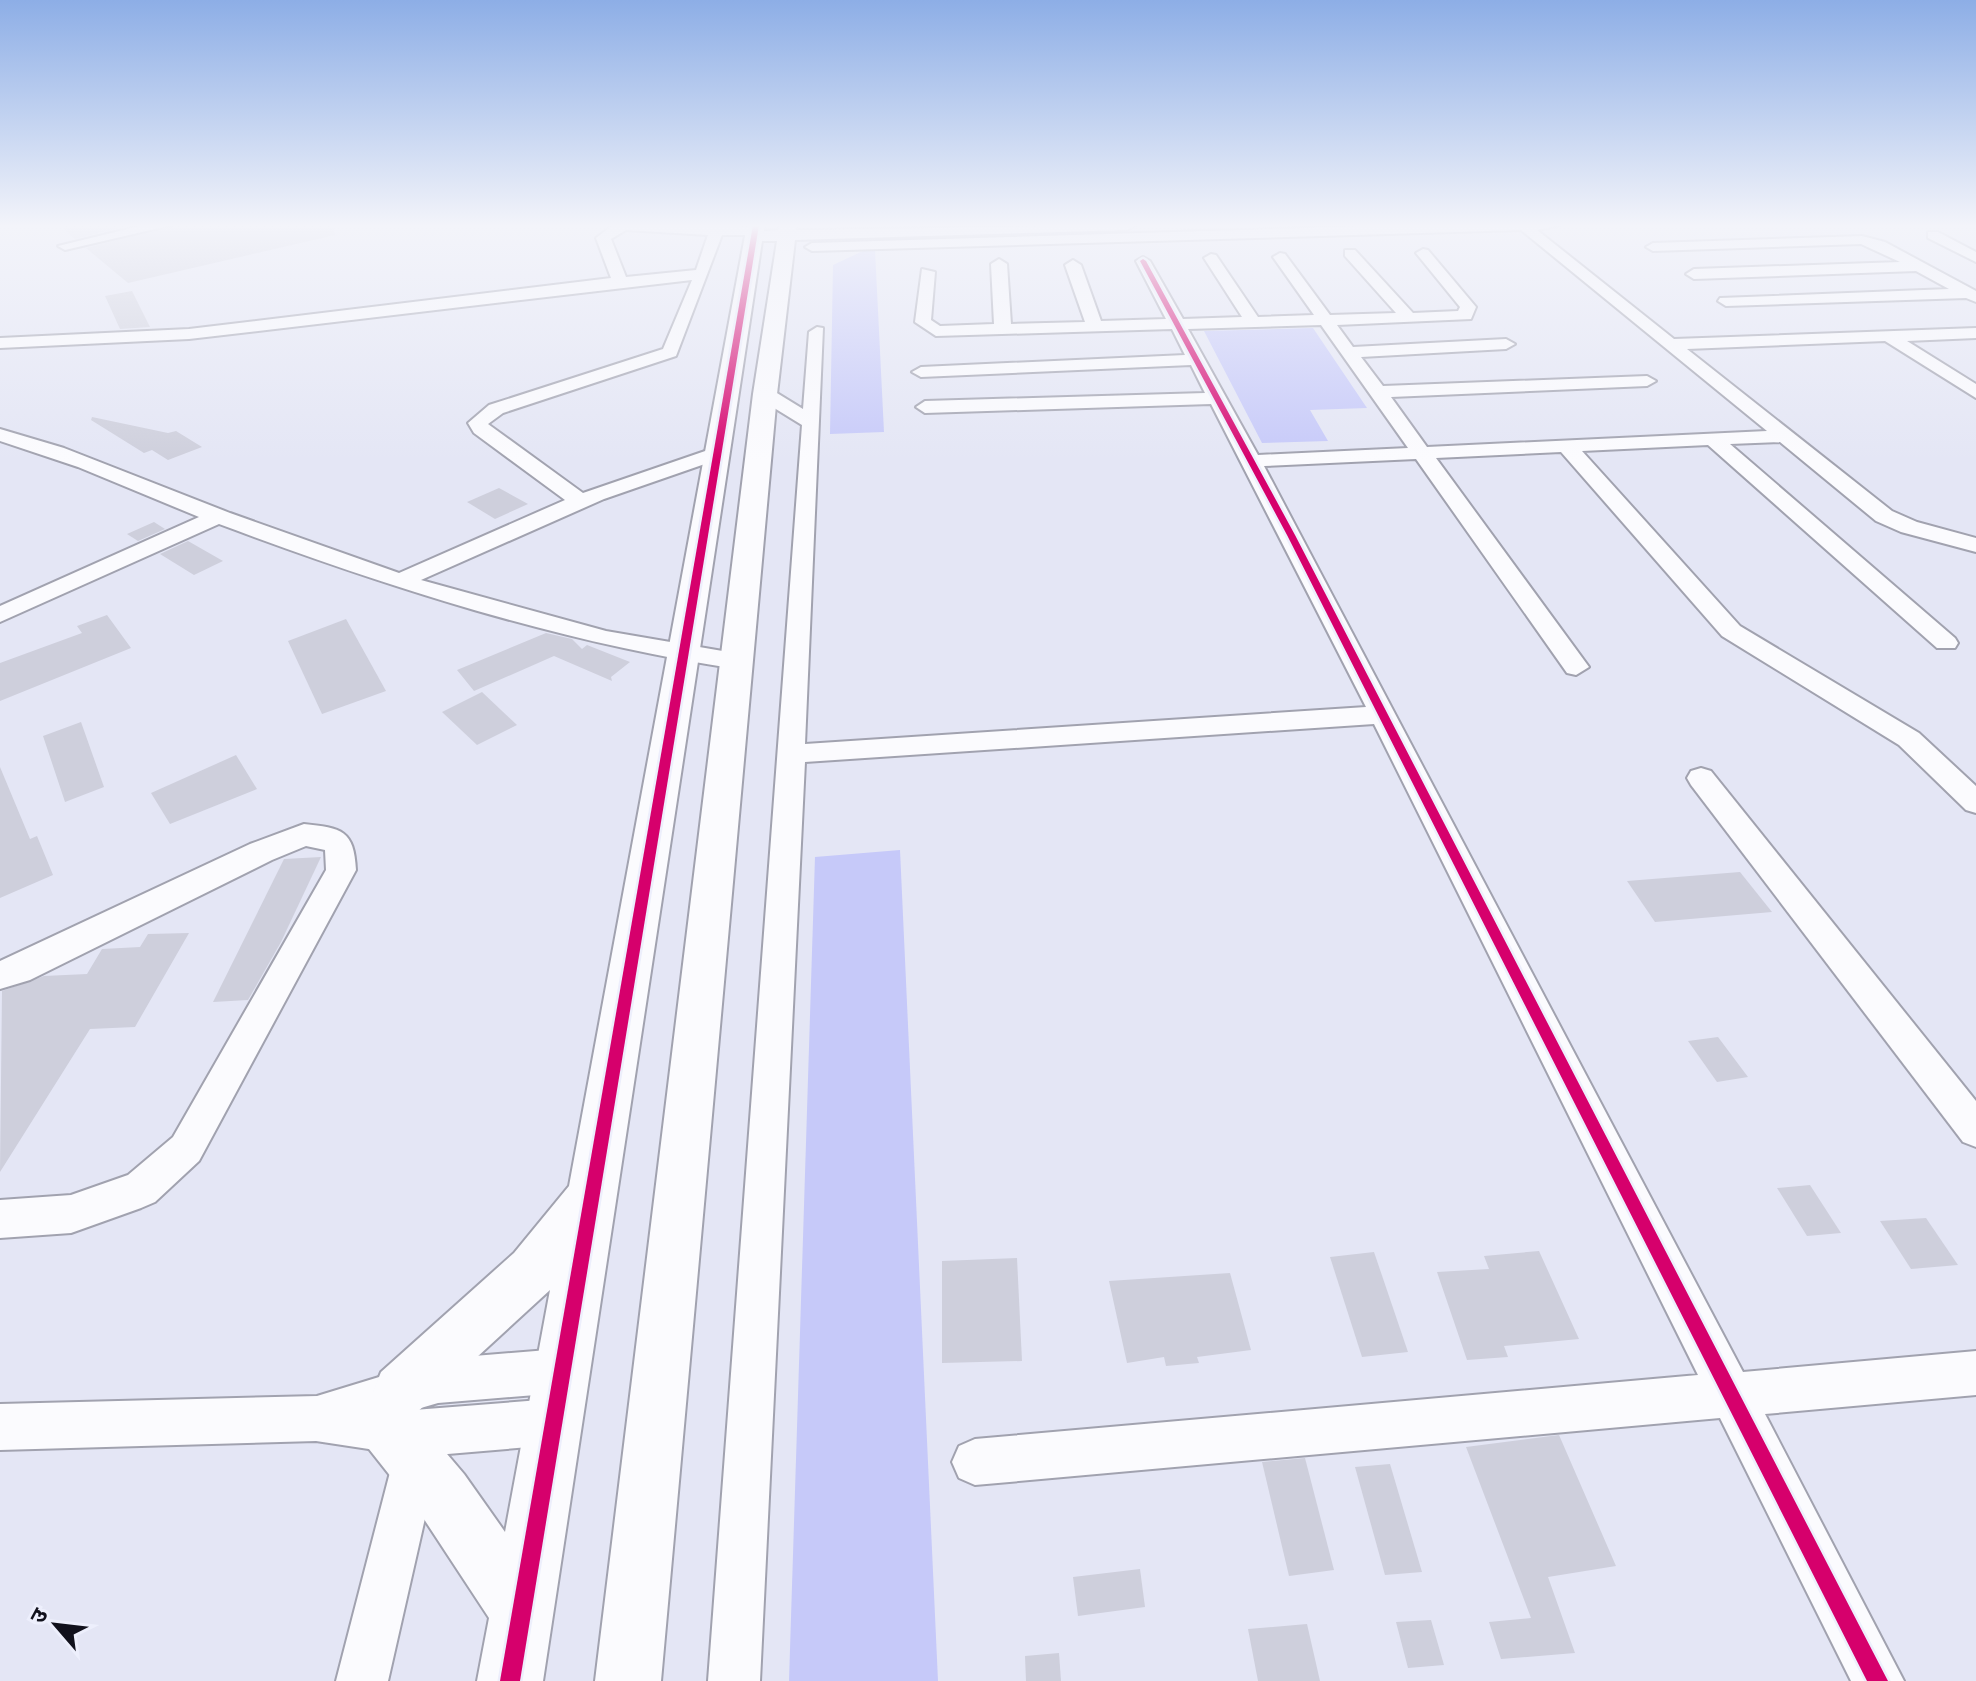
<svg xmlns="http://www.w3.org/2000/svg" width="1976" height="1681" font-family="'Open Sans','Noto Sans Devanagari',sans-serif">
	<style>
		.green { fill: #c6c9f9 }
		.building { fill: #cecfdc }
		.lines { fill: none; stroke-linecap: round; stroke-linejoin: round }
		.minor-casing { stroke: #a1a2af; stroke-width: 4 }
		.tertiary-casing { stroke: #a1a2af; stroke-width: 4 }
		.minor { fill: #fbfbfe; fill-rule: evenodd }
		.tertiary { fill: #fbfbfe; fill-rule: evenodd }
		.cycleway-casing { stroke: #edeffc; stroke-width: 5 }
		.cycleway { fill: #d6006c; fill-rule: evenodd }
	</style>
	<rect width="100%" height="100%" fill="#e4e6f5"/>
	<g class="green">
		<polygon points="865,250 875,250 884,432 830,434 833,265"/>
		<polygon points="1313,328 1367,408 1310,410 1328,441 1262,443 1204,331"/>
		<polygon points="900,850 938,1681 789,1681 815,857"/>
	</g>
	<g class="building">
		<polygon points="59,225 130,225 75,239"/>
		<polygon points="175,225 333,225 335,235 128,283 86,248"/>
		<polygon points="132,291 150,327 120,329 105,296"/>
		<polygon points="92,417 168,433 176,431 202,447 168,460 152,450 144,453 91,420"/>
		<polygon points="499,488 528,504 495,519 467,502"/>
		<polygon points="154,522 165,529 138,541 127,534"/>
		<polygon points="188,541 223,561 194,575 160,554"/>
		<polygon points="107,615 131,648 0,701 0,663 82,633 77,626"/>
		<polygon points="346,619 386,691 322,714 288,641"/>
		<polygon points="546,633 572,639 582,649 587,645 630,662 611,677 612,681 554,656 474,691 457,670"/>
		<polygon points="482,692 517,725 477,745 442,712"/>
		<polygon points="81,722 104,787 65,802 43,736"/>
		<polygon points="236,755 257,789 170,824 151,793"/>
		<polygon points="0,767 30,839 37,836 53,875 0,898"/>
		<polygon points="321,857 281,942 248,1000 213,1002 284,859"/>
		<polygon points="1740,872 1772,912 1655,922 1627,881"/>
		<polygon points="189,933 135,1027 90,1029 0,1172 2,991 44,976 87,974 102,949 140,947 148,934"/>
		<polygon points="1718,1037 1748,1077 1717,1082 1688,1041"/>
		<polygon points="1810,1185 1841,1233 1807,1236 1777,1188"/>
		<polygon points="1926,1218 1958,1265 1911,1269 1880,1221"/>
		<polygon points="1539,1251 1579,1339 1504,1346 1508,1357 1467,1360 1437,1272 1489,1269 1484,1256"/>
		<polygon points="1374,1252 1408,1352 1362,1357 1330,1257"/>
		<polygon points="1017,1258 1022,1361 942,1363 942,1261"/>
		<polygon points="1230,1273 1251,1350 1197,1357 1199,1363 1166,1366 1164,1357 1127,1363 1109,1281"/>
		<polygon points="1559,1435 1616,1566 1548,1577 1575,1653 1501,1659 1489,1622 1531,1618 1466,1447"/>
		<polygon points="1305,1458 1334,1570 1289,1576 1262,1462"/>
		<polygon points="1390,1464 1422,1572 1385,1575 1355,1467"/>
		<polygon points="1140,1569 1145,1607 1078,1616 1073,1577"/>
		<polygon points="1431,1620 1444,1665 1408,1668 1396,1622"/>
		<polygon points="1307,1624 1320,1681 1258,1681 1248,1629"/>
		<polygon points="1059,1653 1061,1681 1026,1681 1025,1656"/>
	</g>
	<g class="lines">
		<defs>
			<g id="minor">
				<polygon points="144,225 172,225 65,250 58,246"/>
				<path d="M613,225C639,225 751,222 762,231L755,235H722L676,356L503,413L488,424L583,493L711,449L718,447L728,453L725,457L604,499L421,580L606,631L746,655L750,661L746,667L737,669C558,642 388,587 219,524L0,622V606L199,517L78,467L0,441V429L64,448L230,513L399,573L565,500L474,433L468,423L489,405L663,349L692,280L189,339L0,348V338L189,329L611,278L596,238ZM626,230L708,235L696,270L626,277L611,239Z"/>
				<path d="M1402,225H1560L1537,230L1674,339L1976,328V338L1907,341L1976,384V398L1885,341L1687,349L1892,511L1917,522L1976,538V552L1901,532L1876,521L1780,442L1730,444L1955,638L1958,643L1955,648H1937L1708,445L1582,451L1740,626L1919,733L1976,786V813L1966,810L1899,745L1722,636L1561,452L1436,458L1589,667L1576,675L1567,673L1416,459L1264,466L1743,1372L1976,1351V1395L1765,1414L1904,1681H1851L1720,1418L975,1485L959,1478L952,1462L959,1446L975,1439L1698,1375L1374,724L805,762L760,1681H708L802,425L758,398V390H772L803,409L809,332L817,327L823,328L805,744L1366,707L1211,404L925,413L916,407L925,401L1205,393L1191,365L921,377L912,372L921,367L1185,355L1172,329L936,336L915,322L922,269L935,272L931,320L940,326L994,324L991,264L999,259L1007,264L1011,324L1085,322L1065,265L1073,260L1081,265L1101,321L1166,319L1136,261L1143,257L1150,261L1183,319L1242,317L1204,258L1211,254L1216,255L1258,317L1314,315L1273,257L1280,253L1285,254L1330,315L1396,313L1345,256V250H1355L1413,313L1458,311L1460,307L1416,253L1423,249L1428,250L1476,307L1471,319L1337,325L1353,347L1506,339L1515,344L1506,349L1361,357L1383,386L1647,376L1656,381L1647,386L1391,397L1427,447L1767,431L1521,230L812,251L805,247L812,243ZM1321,325L1408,448L1258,455L1188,329Z"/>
				<polygon points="1928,232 1938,232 1976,252 1976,262 1928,238"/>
				<polygon points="1862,236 1885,242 1976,291 1976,302 1966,298 1726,306 1718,301 1720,298 1949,289 1916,271 1694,279 1686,274 1694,269 1900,262 1861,244 1653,251 1646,247 1653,243"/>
				<polygon points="1701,768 1711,771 1976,1101 1976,1147 1963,1142 1691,785 1687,778 1691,771"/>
				<path d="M304,824C342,828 354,830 356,870L199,1161L155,1202L141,1208L71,1233L0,1238V1200L71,1195L128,1175L173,1137L326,870L325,850L306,846L272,860L30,980L0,989V961L250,844Z"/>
				<polygon points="560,1349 575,1356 582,1371 575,1386 560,1393 438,1403 414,1410 553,1399 569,1406 576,1422 569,1438 553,1445 436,1455 438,1461 388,1681 336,1681 395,1453 316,1441 0,1450 0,1404 317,1396 438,1359"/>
			</g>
			<path id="tertiary" d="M747,225H765L764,231L778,230L779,225H797L796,230L1136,225L1127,230L795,240L777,394L661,1681H595L753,394L777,241H762L543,1681H477L489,1618L422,1516L369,1449L360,1429L369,1409L378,1405L373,1392L381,1372L514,1253L569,1186ZM550,1290L505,1532L464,1474L414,1415Z"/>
		</defs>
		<use href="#minor" class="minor-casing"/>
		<use href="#tertiary" class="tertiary-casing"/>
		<use href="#minor" class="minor"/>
		<use href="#tertiary" class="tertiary"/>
		<defs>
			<g id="cycleway">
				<polygon points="753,225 759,225 520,1681 500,1681"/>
				<polygon points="1143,259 1146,261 1295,535 1888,1681 1867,1681 1287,535 1140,261"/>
			</g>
		</defs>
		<use href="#cycleway" class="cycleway-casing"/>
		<use href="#cycleway" class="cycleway"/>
	</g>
	<linearGradient id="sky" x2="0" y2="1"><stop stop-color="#8daee6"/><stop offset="0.49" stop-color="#f3f4fa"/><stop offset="1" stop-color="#f3f4fa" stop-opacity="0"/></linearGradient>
	<rect width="1976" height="461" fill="url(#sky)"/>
	<g transform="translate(56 1625) rotate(298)" stroke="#edeffc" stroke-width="6" paint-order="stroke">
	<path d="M0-6L14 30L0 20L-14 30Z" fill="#11111c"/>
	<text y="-12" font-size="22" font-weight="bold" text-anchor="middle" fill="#11111c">उ</text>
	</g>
</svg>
